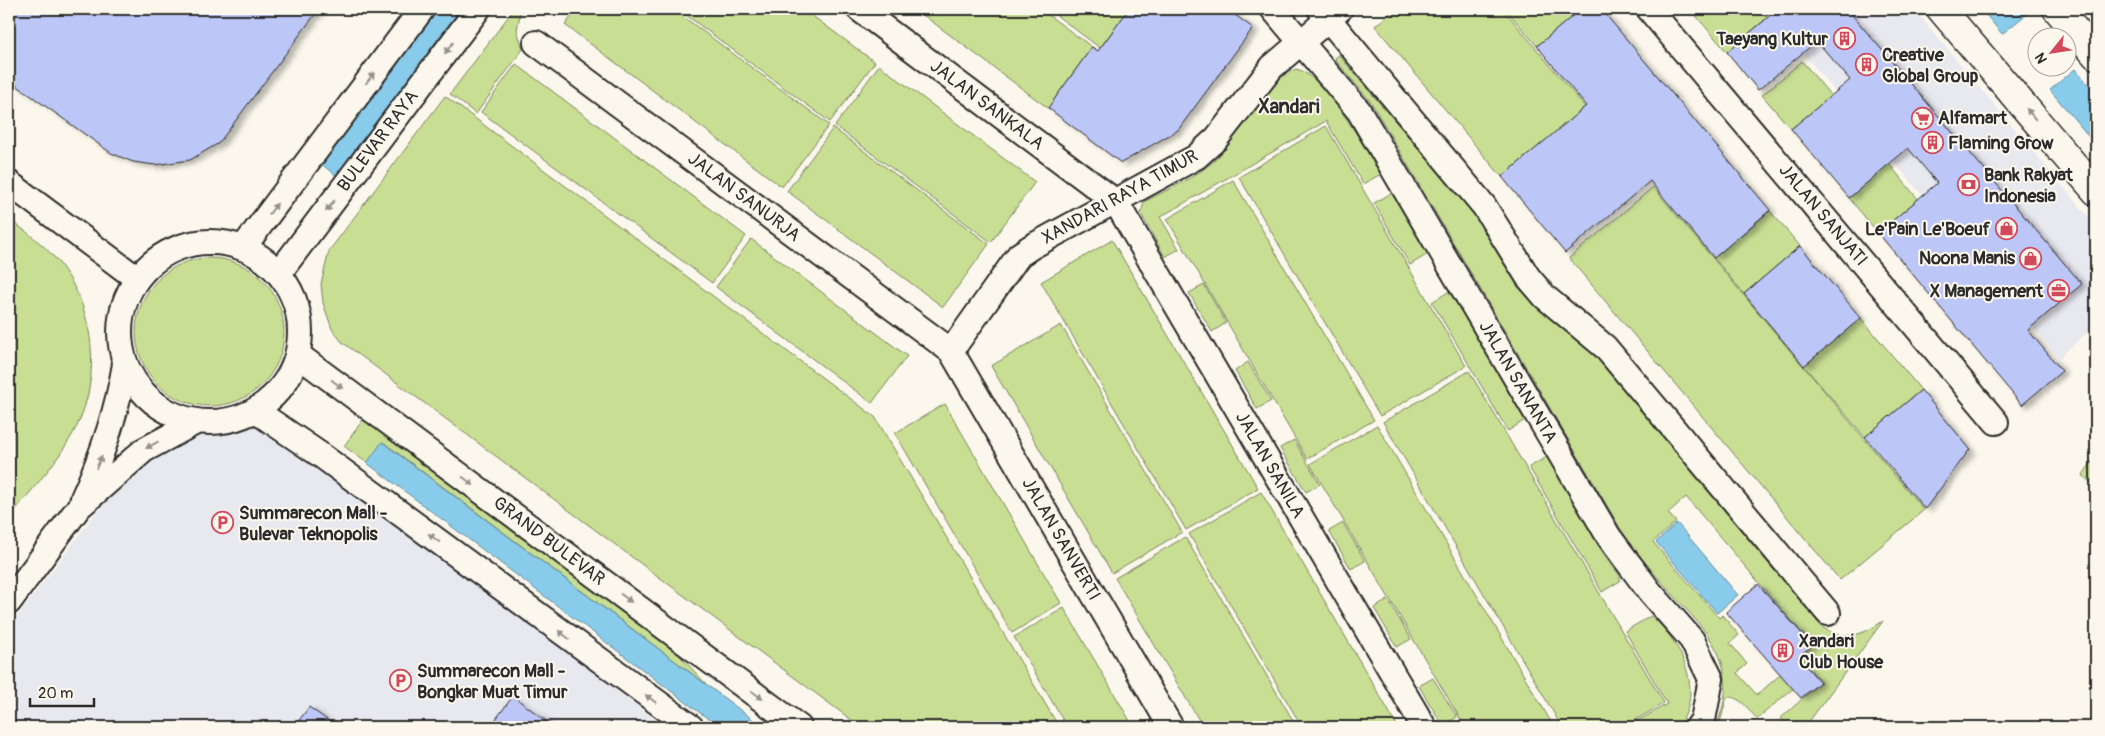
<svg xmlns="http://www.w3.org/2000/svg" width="2105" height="736" font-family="Pangolin,sans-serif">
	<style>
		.built { fill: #e8e8ef }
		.green { fill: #c8de93; stroke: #7a845f }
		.water { fill: #89cbea; stroke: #638b9e }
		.building { fill: #bcc6f7; stroke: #2b2b2b; filter: url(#shadow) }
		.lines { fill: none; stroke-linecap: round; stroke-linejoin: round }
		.minor-casing { stroke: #2b2b2b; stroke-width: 28 }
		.major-casing { stroke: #2b2b2b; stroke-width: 31 }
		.minor { stroke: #fbf7ec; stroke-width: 24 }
		.major { stroke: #fbf7ec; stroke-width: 28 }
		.oneway { fill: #93918c }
		.labels { text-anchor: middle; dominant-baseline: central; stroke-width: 4; stroke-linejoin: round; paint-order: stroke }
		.poi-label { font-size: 18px; font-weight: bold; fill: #2b2b2b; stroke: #fbf7ec; text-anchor: start }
		.street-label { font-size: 18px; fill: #2b2b2b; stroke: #fbf7ec }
		.quarter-label { font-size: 20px; font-weight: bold; fill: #2b2b2b; stroke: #fbf7ec }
	</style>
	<defs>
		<filter id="shadow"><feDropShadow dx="5.5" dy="3" stdDeviation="2.5" flood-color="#0004"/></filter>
	</defs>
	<rect width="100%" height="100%" fill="#fbf7ec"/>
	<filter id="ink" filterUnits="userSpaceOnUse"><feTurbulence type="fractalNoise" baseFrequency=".02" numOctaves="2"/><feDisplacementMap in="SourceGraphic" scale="10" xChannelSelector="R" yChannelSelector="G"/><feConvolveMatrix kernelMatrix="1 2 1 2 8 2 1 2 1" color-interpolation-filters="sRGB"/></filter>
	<g filter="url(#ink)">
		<g class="built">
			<polygon points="1766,9 1914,9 2096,226 2096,324 2059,358"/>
			<polygon points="193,423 265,423 665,727 9,727 9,628 97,511 144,457"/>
		</g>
		<g class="green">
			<polygon points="514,9 521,9 517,30 523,49 476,114 450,94"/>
			<polygon points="577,9 673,9 829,125 782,187 565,25"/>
			<polygon points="678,9 803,9 875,62 830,122"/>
			<polygon points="921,9 1040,9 1092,47 1048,108 919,12"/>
			<polygon points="1048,9 1129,9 1100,48"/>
			<polygon points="1395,9 1503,9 1585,107 1502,177 1375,26"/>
			<polygon points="1513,9 1581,9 1537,46 1508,12"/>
			<polygon points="1690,9 1759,9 1767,18 1727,52"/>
			<path d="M1339,55L1474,214L1518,287L1536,306L1595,356L1822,627C1845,642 1863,635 1883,621L1805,727H1789L1781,718L1821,682L1800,657L1813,646L1686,497L1668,513L1676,522L1653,542L1719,618L1722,615L1739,635L1730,643L1747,664L1737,673L1757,695L1790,666L1803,680L1757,719C1749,710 1740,696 1727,697L1720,722L1716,727C1743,662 1707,633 1667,588C1650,569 1635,550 1620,528L1371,102L1336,61L1335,58Z"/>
			<polygon points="1802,61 1831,96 1791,129 1762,95"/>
			<polygon points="516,64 746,236 712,283 481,112"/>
			<polygon points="879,65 1035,182 991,242 835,126"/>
			<path d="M1296,69C1324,74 1366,150 1381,174L1363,184L1326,121L1160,217L1179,249L1165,257L1141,214L1144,202C1168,189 1196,178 1216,159C1239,135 1267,79 1296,69Z"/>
			<polygon points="445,96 875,417 1059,727 861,727 342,342 332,329 323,303 321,284 329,251"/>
			<polygon points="1326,126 1466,366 1380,416 1239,177"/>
			<polygon points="833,128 989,244 943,307 787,191"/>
			<polygon points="1889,164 1918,199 1878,233 1849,198"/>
			<polygon points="1233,180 1374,420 1307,459 1167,219"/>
			<polygon points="1653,187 1924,510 1840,580 1569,258"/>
			<polygon points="1392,193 1428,254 1410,265 1374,203"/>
			<polygon points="1770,211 1800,246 1744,294 1714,258"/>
			<path d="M9,219C28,233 48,247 62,267C95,312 101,376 77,426C60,460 32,489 9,518Z"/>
			<polygon points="751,239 907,356 872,403 716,287"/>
			<polygon points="1112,240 1258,488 1186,530 1041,282"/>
			<circle cx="210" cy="332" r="74"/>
			<polygon points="1204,285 1226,323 1212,332 1189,293"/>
			<polygon points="1450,291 1525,420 1508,431 1432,302"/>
			<polygon points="1861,318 1921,390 1865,437 1804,366"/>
			<polygon points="1061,325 1182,532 1112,573 991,366"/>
			<polygon points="1248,362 1271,401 1257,409 1235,371"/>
			<polygon points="1469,371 1664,703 1624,727 1562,727 1383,422"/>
			<polygon points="945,404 1061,603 1012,633 895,433"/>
			<polygon points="365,417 668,643 707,685 383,442 367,463 344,446"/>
			<polygon points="1377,425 1554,727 1465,727 1310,464"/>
			<polygon points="1294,440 1320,484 1306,492 1280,448"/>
			<polygon points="2096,456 2096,486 2082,476"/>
			<polygon points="1547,457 1605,556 1620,576 1620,581 1602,592 1529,467"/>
			<polygon points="1261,492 1398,727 1302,727 1189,534"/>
			<polygon points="1343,523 1365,561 1351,569 1329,531"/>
			<polygon points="1185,537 1297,727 1203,727 1115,578"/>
			<polygon points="1388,600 1411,639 1397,647 1374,608"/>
			<polygon points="1064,608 1133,726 1130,727 1067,727 1014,637"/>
			<path d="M1651,616C1682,642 1705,692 1678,727H1627L1667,704L1625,631Z"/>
			<polygon points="1433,678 1457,717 1443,726 1419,686"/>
		</g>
		<g class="water">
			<polygon points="436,9 460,9 337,176 321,164"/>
			<polygon points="1981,9 2024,9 2028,13 2002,34"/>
			<polygon points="2075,69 2096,94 2096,145 2050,90"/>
			<polygon points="382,442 763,727 719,727 367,463"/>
			<polygon points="1677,523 1738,595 1717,613 1656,542"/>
		</g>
		<g class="building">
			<polygon points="9,9 319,9 219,143 190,160 155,165 133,162 111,153 9,80"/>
			<polygon points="1129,9 1227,9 1253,28 1178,130 1121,163 1048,108 1092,47 1098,51"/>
			<polygon points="1581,9 1601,9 1770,210 1714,258 1650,181 1565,253 1502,177 1586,106 1537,46"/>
			<polygon points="1778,9 1847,9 2082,284 2028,330 2062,371 2022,405 1878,233 1937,183 1908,148 1849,198 1791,129 1850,80 1833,60 1817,41 1758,90 1727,52"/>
			<polygon points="1800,246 1861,318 1804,366 1744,294"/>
			<polygon points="1921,390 1970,449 1925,509 1865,437"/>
			<polygon points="1758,584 1812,645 1798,657 1820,682 1801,698 1726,612"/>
			<polygon points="513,696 554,727 490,727"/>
			<polygon points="309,707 337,727 294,727"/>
		</g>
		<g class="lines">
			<defs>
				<g id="minor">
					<polyline points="859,9 1116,202 1424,727"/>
					<polyline points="1273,9 1359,111 1609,537 1650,592 1692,640 1711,679 1703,720 1698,727"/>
					<polyline points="1320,9 1484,206 1528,277 1545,297 1605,347 1828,613"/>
					<polyline points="1649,9 1996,422"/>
					<polyline points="536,43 951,351 1171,727"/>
					<polyline points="9,183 136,278"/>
					<circle cx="210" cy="332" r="90"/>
					<polyline points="243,248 422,9"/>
					<polyline points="279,273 478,9"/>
					<polyline points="951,351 1019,255 1031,247 1196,157 1216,139 1272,67 1340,9"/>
					<polyline points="298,355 799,727"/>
					<polyline points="256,411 322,456 691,727"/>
					<path d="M83,498C103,454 117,412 125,364"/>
					<polyline points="9,602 79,507 144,450 196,422"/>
				</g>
				<g id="major">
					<polyline points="1941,9 2096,191"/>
					<polyline points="2057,9 2096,55"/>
				</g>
			</defs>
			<use href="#minor" class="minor-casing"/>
			<use href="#major" class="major-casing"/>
			<use href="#minor" class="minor"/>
			<use href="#major" class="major"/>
		</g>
		<defs><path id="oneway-solid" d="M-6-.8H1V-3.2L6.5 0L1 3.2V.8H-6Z" transform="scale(1.25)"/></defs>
		<g class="oneway">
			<use href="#oneway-solid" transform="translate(449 48) rotate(127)"/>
			<use href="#oneway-solid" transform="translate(370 78) rotate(-53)"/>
			<use href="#oneway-solid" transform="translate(2031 114) rotate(-130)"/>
			<use href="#oneway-solid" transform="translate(330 206) rotate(127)"/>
			<use href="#oneway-solid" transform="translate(273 209) rotate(-53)"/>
			<use href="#oneway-solid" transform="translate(337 384) rotate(37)"/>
			<use href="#oneway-solid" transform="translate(152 445) rotate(151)"/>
			<use href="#oneway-solid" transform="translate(99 462) rotate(-67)"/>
			<use href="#oneway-solid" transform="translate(468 481) rotate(37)"/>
			<use href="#oneway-solid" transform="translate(434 538) rotate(-143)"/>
			<use href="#oneway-solid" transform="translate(626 598) rotate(37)"/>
			<use href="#oneway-solid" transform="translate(564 635) rotate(-143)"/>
			<use href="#oneway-solid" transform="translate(757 695) rotate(37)"/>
			<use href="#oneway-solid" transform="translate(651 699) rotate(-144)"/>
		</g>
	</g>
	<defs>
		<symbol id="building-ring" viewBox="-11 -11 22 22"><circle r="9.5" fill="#fbf7ec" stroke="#d1495b" stroke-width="1.5"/><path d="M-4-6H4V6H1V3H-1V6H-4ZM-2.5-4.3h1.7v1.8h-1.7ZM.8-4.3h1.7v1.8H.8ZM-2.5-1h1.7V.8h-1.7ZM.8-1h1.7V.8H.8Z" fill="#d1495b"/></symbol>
		<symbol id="supermarket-ring" viewBox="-11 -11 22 22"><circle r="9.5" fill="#fbf7ec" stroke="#d1495b" stroke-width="1.5"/><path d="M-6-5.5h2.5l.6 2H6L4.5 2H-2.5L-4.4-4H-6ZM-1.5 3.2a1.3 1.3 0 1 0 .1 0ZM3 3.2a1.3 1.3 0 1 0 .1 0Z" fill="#d1495b"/></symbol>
		<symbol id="bank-ring" viewBox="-11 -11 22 22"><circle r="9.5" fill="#fbf7ec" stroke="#d1495b" stroke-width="1.5"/><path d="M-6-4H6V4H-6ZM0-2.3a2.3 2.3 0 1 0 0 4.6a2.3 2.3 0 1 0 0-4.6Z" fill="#d1495b"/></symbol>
		<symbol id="shop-ring" viewBox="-11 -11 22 22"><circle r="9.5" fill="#fbf7ec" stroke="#d1495b" stroke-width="1.5"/><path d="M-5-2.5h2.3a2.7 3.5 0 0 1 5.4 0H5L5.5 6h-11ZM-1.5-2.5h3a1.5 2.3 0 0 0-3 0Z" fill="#d1495b"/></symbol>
		<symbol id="office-ring" viewBox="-11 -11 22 22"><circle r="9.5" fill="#fbf7ec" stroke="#d1495b" stroke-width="1.5"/><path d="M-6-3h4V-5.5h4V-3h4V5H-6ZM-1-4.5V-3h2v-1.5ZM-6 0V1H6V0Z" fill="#d1495b"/></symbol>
		<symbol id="parking-ring" viewBox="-11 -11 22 22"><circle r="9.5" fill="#fbf7ec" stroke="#d1495b" stroke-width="1.5"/><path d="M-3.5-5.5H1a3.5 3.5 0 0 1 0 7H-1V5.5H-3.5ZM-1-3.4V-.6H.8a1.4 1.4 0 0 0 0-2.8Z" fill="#d1495b"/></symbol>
	</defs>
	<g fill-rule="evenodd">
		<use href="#building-ring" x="1832" y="26" width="25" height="25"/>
		<use href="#building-ring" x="1854" y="52" width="25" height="25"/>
		<use href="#supermarket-ring" x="1910" y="106" width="25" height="25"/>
		<use href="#building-ring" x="1920" y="130" width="25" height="25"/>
		<use href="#bank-ring" x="1956" y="172" width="25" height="25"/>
		<use href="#shop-ring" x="1994" y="216" width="25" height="25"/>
		<use href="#shop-ring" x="2018" y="246" width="25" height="25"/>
		<use href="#office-ring" x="2046" y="278" width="25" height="25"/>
		<use href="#parking-ring" x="210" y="510" width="25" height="25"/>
		<use href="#building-ring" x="1770" y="638" width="25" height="25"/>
		<use href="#parking-ring" x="388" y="668" width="25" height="25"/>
	</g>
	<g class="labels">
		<g class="poi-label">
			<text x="1828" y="39" text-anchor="end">Taeyang Kultur</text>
			<text x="1882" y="55">Creative<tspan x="1882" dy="21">Global Group</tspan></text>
			<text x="1938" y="118">Alfamart</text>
			<text x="1948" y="143">Flaming Grow</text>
			<text x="1984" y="175">Bank Rakyat<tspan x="1984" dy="21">Indonesia</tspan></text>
			<text x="1990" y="229" text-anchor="end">Le'Pain Le'Boeuf</text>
			<text x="2015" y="258" text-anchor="end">Noona Manis</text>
			<text x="2043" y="291" text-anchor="end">X Management</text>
			<text x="239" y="513">Summarecon Mall -<tspan x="239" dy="21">Bulevar Teknopolis</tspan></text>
			<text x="1799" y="641">Xandari<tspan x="1799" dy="21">Club House</tspan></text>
			<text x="417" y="671">Summarecon Mall -<tspan x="417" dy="21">Bongkar Muat Timur</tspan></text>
		</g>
		<g class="street-label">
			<text transform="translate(987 105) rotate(37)">JALAN SANKALA</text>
			<text transform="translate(378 141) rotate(-53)">BULEVAR RAYA</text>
			<text transform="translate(744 197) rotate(37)">JALAN SANURJA</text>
			<text transform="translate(1120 197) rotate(-29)">XANDARI RAYA TIMUR</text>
			<text transform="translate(1823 215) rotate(50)">JALAN SANJATI</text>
			<text transform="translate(1518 382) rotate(60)">JALAN SANANTA</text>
			<text transform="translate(1270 465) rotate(60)">JALAN SANILA</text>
			<text transform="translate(1061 539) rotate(60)">JALAN SANVERTI</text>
			<text transform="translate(549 541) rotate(37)">GRAND BULEVAR</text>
		</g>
		<g class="quarter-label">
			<text x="1289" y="106">Xandari</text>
		</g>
	</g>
	<rect width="2105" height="736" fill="none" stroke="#fbf7ec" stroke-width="30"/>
	<rect x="15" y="15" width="2075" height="706" fill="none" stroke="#2b2b2b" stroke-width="2" filter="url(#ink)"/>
	<g transform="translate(2052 52) rotate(240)"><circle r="24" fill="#fbf7ec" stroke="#a8a59f"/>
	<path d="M0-4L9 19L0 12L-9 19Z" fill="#d1495b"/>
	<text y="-8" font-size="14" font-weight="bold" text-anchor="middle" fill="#2b2b2b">N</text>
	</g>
	<path d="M30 698v8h64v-8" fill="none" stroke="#2b2b2b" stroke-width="2.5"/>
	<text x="38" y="698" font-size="15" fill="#2b2b2b" stroke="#fbf7ec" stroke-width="4" paint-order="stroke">20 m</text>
</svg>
